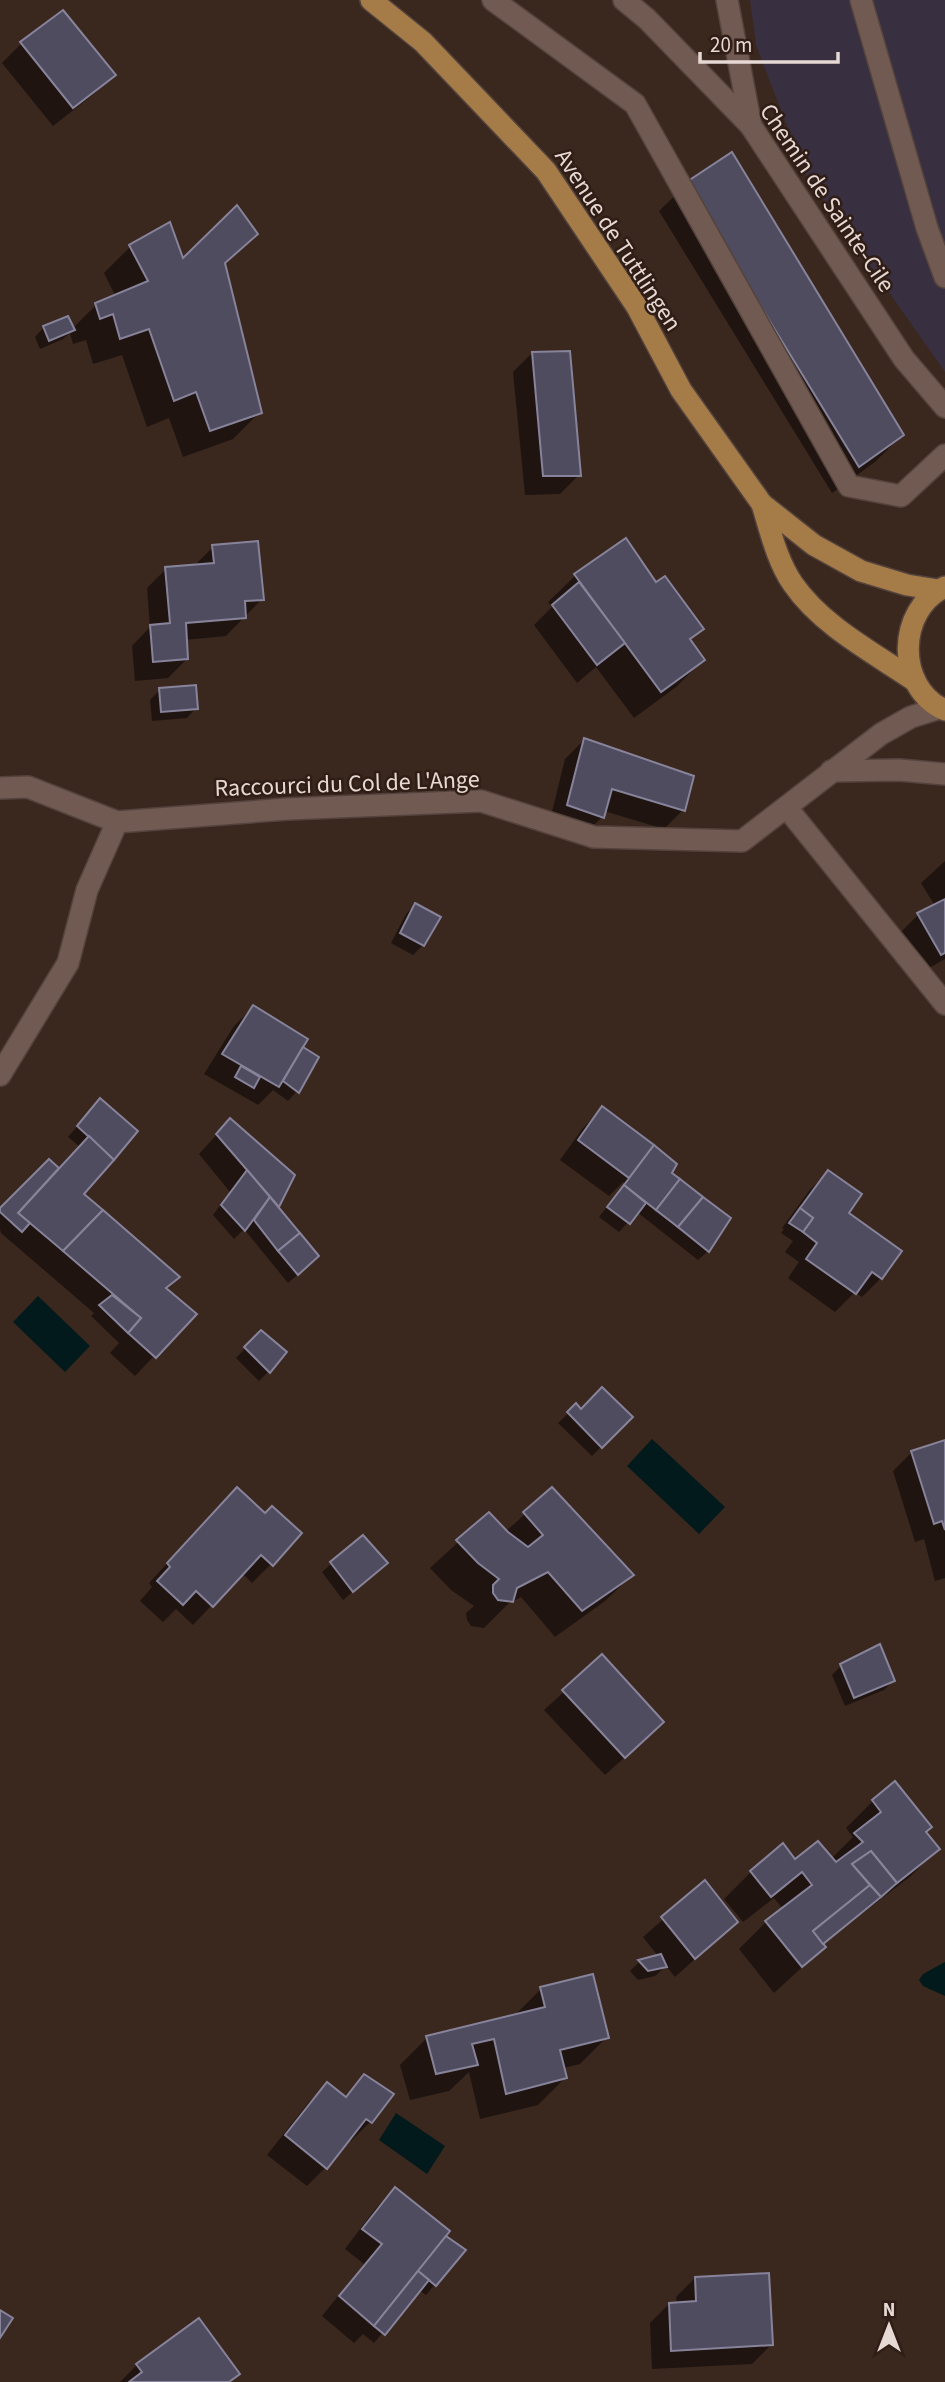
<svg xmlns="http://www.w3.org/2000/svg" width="945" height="2382" font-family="'Source Sans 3',sans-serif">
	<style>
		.commercial { fill: #383040 }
		.water { fill: #021a1b }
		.shadow { fill: #0007 }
		.building { fill: #4f4c60; stroke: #87839a; stroke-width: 2 }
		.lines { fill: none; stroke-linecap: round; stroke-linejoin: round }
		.minor-casing { stroke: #54433d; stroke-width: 24 }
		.major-casing { stroke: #54433d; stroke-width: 24 }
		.minor { stroke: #715a51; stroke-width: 21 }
		.major { stroke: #a57c47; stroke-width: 21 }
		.labels { text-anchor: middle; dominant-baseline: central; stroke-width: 5; stroke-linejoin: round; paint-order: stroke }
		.street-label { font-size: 24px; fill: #e6d8d3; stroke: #301d15 }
	</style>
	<rect width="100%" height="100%" fill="#3a271e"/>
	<polygon class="commercial" points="750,0 945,0 945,372 805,173 756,45"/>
	<g class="water">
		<polygon points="38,1296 90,1346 65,1372 13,1322"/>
		<polygon points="652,1439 725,1507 699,1534 627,1466"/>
		<polygon points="945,1962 945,1996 923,1986 919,1980 923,1974"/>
		<polygon points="396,2113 445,2146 427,2174 379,2140"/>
	</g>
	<g class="shadow">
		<polygon points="62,13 113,75 94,94 53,126 2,63 21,44"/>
		<polygon points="686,185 902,435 875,462 832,493 659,211"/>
		<polygon points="255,234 223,265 260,412 233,439 183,457 169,418 147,427 122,355 93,364 86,340 73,344 70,333 63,339 40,349 35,337 44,327 72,329 96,305 116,297 104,273 131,246 183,261"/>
		<polygon points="532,353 579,475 560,494 525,495 513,372"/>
		<polygon points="625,541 656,584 701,629 689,641 703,660 676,687 634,718 596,667 577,683 534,625 552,607 548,602 575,576"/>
		<polygon points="213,547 262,599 226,636 185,640 187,659 168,678 135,681 132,646 150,627 147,588 166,569 193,567"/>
		<polygon points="160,690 196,708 187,718 152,721 150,700"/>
		<polygon points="584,740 683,810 664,829 604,811 602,817 583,836 549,824 565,759"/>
		<polygon points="945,861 945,959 922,972 899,934 918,915 935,906 921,883"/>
		<polygon points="415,905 423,945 413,955 391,943 406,914"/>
		<polygon points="253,1007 297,1053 297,1091 288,1101 273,1090 258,1105 204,1074 234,1026"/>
		<polygon points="100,1100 82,1194 177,1277 165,1289 194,1314 135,1376 110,1353 119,1343 91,1316 94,1313 1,1233 0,1229 0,1210 49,1161 58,1170 80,1147 68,1137"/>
		<polygon points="602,1109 653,1147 670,1173 708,1251 698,1260 637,1212 619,1232 599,1217 625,1183 623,1182 609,1196 560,1160 583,1128"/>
		<polygon points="230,1120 293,1176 277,1206 308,1266 288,1283 244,1229 234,1239 213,1215 230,1192 199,1154"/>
		<polygon points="828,1172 846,1214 881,1278 862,1297 855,1292 835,1312 788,1278 799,1262 785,1252 793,1241 781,1233 784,1229 782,1228 809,1191"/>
		<polygon points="261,1332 269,1371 259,1381 236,1358"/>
		<polygon points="576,1406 581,1411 630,1417 592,1456 558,1423"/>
		<polygon points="945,1442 945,1578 935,1581 924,1539 915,1542 893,1471 912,1452"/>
		<polygon points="552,1490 632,1575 605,1601 555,1637 521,1597 508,1604 484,1628 471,1626 467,1620 466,1613 474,1606 451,1590 430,1568 489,1514 505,1532"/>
		<polygon points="218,1509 271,1564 252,1583 242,1573 193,1625 176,1609 163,1622 140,1601 152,1587 149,1583"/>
		<polygon points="332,1563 376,1572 343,1600 322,1572"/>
		<polygon points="602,1657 643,1741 605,1775 544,1710"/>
		<polygon points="841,1666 893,1681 884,1690 845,1706 832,1675"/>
		<polygon points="873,1801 924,1833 937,1849 911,1876 822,1944 824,1947 774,1993 739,1949 766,1922 783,1909 774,1898 743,1922 724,1899 751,1872 795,1862 831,1859 853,1837 846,1828"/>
		<polygon points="705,1883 736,1922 675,1977 666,1966 655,1976 638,1980 630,1971 639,1962 658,1956 643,1937"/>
		<polygon points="541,1989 607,2037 580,2064 563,2068 565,2078 538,2105 480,2119 469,2072 449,2091 410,2100 400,2065 427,2038 514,2016"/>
		<polygon points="364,2077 370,2122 351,2141 348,2139 326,2167 307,2186 267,2155 308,2103 327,2084 343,2098"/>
		<polygon points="395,2189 439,2245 463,2250 426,2295 419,2290 374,2343 363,2334 354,2343 322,2316 364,2264 345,2249 376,2208"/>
		<polygon points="695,2278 771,2345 752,2364 652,2369 650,2323 669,2304 677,2304 676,2297"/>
		<polygon points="199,2320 237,2374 230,2382 120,2382 137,2365"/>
	</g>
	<g class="building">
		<polygon points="63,10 116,75 73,108 20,42"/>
		<polygon points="732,152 904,435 859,467 685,183"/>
		<polygon points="237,205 258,234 225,263 262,413 210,431 196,392 174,401 149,329 120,339 113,314 100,319 95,303 148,281 129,245 170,222 183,258"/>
		<polygon points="68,316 75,330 49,341 43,326"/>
		<polygon points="570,351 581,476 543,476 532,352"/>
		<polygon points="626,538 656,582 665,576 704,629 690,639 705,660 661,692 574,574"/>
		<polygon points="258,541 264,600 245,601 246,618 186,623 188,659 153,662 150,625 170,623 165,567 214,563 212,545"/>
		<polygon points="579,582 625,643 597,665 552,605"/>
		<polygon points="196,685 198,709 161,712 159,688"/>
		<polygon points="584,738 694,776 685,811 612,789 604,818 567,805"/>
		<polygon points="945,899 945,953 941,955 917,913"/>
		<polygon points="415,903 441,917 424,946 400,933"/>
		<polygon points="253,1005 308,1039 279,1087 222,1054"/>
		<polygon points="303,1047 319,1057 299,1093 283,1081"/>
		<polygon points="241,1066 260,1077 254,1088 235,1077"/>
		<polygon points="100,1098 138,1131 114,1160 77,1126"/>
		<polygon points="602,1106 654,1145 629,1178 578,1140"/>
		<polygon points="230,1118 295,1175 279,1207 216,1134"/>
		<polygon points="89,1136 114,1160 84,1194 103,1210 63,1251 18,1213"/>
		<polygon points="654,1145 677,1164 672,1173 680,1179 656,1210 624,1185"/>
		<polygon points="49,1159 59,1168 18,1213 30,1223 22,1232 0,1212 0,1208"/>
		<polygon points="247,1170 270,1197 245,1231 221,1205"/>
		<polygon points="828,1170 862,1194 849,1213 902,1251 882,1279 872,1272 856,1294 806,1259 817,1243 803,1232 813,1218 800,1208"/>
		<polygon points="680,1179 703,1197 678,1227 656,1210"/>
		<polygon points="624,1185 646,1203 630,1224 607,1207"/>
		<polygon points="270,1197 300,1233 278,1251 254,1220"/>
		<polygon points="703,1197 731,1218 709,1252 678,1227"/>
		<polygon points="800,1208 813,1218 803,1232 789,1223"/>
		<polygon points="103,1210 180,1277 166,1288 197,1314 156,1358 128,1333 141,1318 63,1251"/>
		<polygon points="300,1233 319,1256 298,1275 278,1251"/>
		<polygon points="112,1295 141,1318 128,1333 99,1305"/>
		<polygon points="261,1330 287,1352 270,1373 244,1347"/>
		<polygon points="602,1387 633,1417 602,1448 567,1412 576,1403 581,1409"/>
		<polygon points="945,1440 945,1530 942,1521 934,1524 911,1451"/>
		<polygon points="237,1487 265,1513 272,1506 302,1533 273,1566 261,1555 213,1607 196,1591 183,1605 157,1581 170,1567 167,1563"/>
		<polygon points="552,1487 634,1575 582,1611 548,1572 517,1588 513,1602 498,1600 493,1593 493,1585 499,1579 478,1563 456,1540 489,1512 508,1532 528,1547 543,1535 523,1512"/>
		<polygon points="363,1535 388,1563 353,1592 330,1562"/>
		<polygon points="880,1644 895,1681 854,1698 840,1664"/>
		<polygon points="602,1654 664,1722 625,1758 562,1690"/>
		<polygon points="895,1781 932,1827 926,1832 940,1849 897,1883 871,1851 852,1864 870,1885 813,1931 826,1947 802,1967 765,1921 812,1885 802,1872 771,1897 750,1871 783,1843 795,1859 818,1841 836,1862 863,1842 854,1833 881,1812 872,1800"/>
		<polygon points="871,1851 897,1883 881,1897 852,1864"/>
		<polygon points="705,1880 738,1922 695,1959 661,1917"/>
		<polygon points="870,1885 881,1897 823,1944 813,1931"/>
		<polygon points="661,1954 667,1967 648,1971 638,1960"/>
		<polygon points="593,1974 609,2038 560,2050 567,2078 506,2094 494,2039 472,2044 478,2065 436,2074 426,2036 545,2007 540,1987"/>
		<polygon points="364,2074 394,2094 372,2123 366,2119 327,2169 285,2135 327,2082 346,2097"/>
		<polygon points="395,2187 450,2231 374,2326 339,2296 382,2244 362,2229"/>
		<polygon points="446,2236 466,2250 436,2286 418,2271"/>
		<polygon points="418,2271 429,2280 385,2335 374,2326"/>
		<polygon points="769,2273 773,2345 671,2351 669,2303 696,2301 695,2277"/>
		<polygon points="0,2310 13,2318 0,2338"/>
		<polygon points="199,2318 240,2374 229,2382 129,2382 142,2372 136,2364"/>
	</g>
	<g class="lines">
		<defs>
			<g id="minor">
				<polyline points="493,0 635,104 849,486 901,496 945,455"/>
				<polyline points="624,0 647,19 751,126 904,359 945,407"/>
				<polyline points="727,0 751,126"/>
				<polyline points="861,0 927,228 945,277"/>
				<polyline points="831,771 899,770 945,774"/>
				<polyline points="0,788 28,787 117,822"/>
				<polyline points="787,808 945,1004"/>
				<polyline points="0,1075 68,963 87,890 117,822 288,809 481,801 594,837 742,841 881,734 911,717 940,708"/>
			</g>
			<g id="major">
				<polyline points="371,0 423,42 546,171 637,307 681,390 762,504 814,545 861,571 907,585 938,590"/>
				<path d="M762,504C770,530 777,561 793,584C822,626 874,653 915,681"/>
				<path d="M945,587C897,609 895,688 945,710"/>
			</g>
		</defs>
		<use href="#minor" class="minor-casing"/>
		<use href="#major" class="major-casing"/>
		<use href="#minor" class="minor"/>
		<use href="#major" class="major"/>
	</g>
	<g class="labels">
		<g class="street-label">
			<text transform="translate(827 198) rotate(56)">Chemin de Sainte-Cile</text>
			<text transform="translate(618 240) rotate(57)">Avenue de Tuttlingen</text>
			<text transform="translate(347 784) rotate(-2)">Raccourci du Col de L'Ange</text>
		</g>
	</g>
	<g transform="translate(889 2326)" stroke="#301d15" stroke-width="5" paint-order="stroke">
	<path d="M0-5L12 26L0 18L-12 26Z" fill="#e6d8d3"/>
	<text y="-10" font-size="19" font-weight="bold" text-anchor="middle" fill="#e6d8d3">N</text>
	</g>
	<path d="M700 52v10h138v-10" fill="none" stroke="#e6d8d3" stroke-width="3.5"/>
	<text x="710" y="52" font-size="21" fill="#e6d8d3" stroke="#301d15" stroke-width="5" paint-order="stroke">20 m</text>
</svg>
